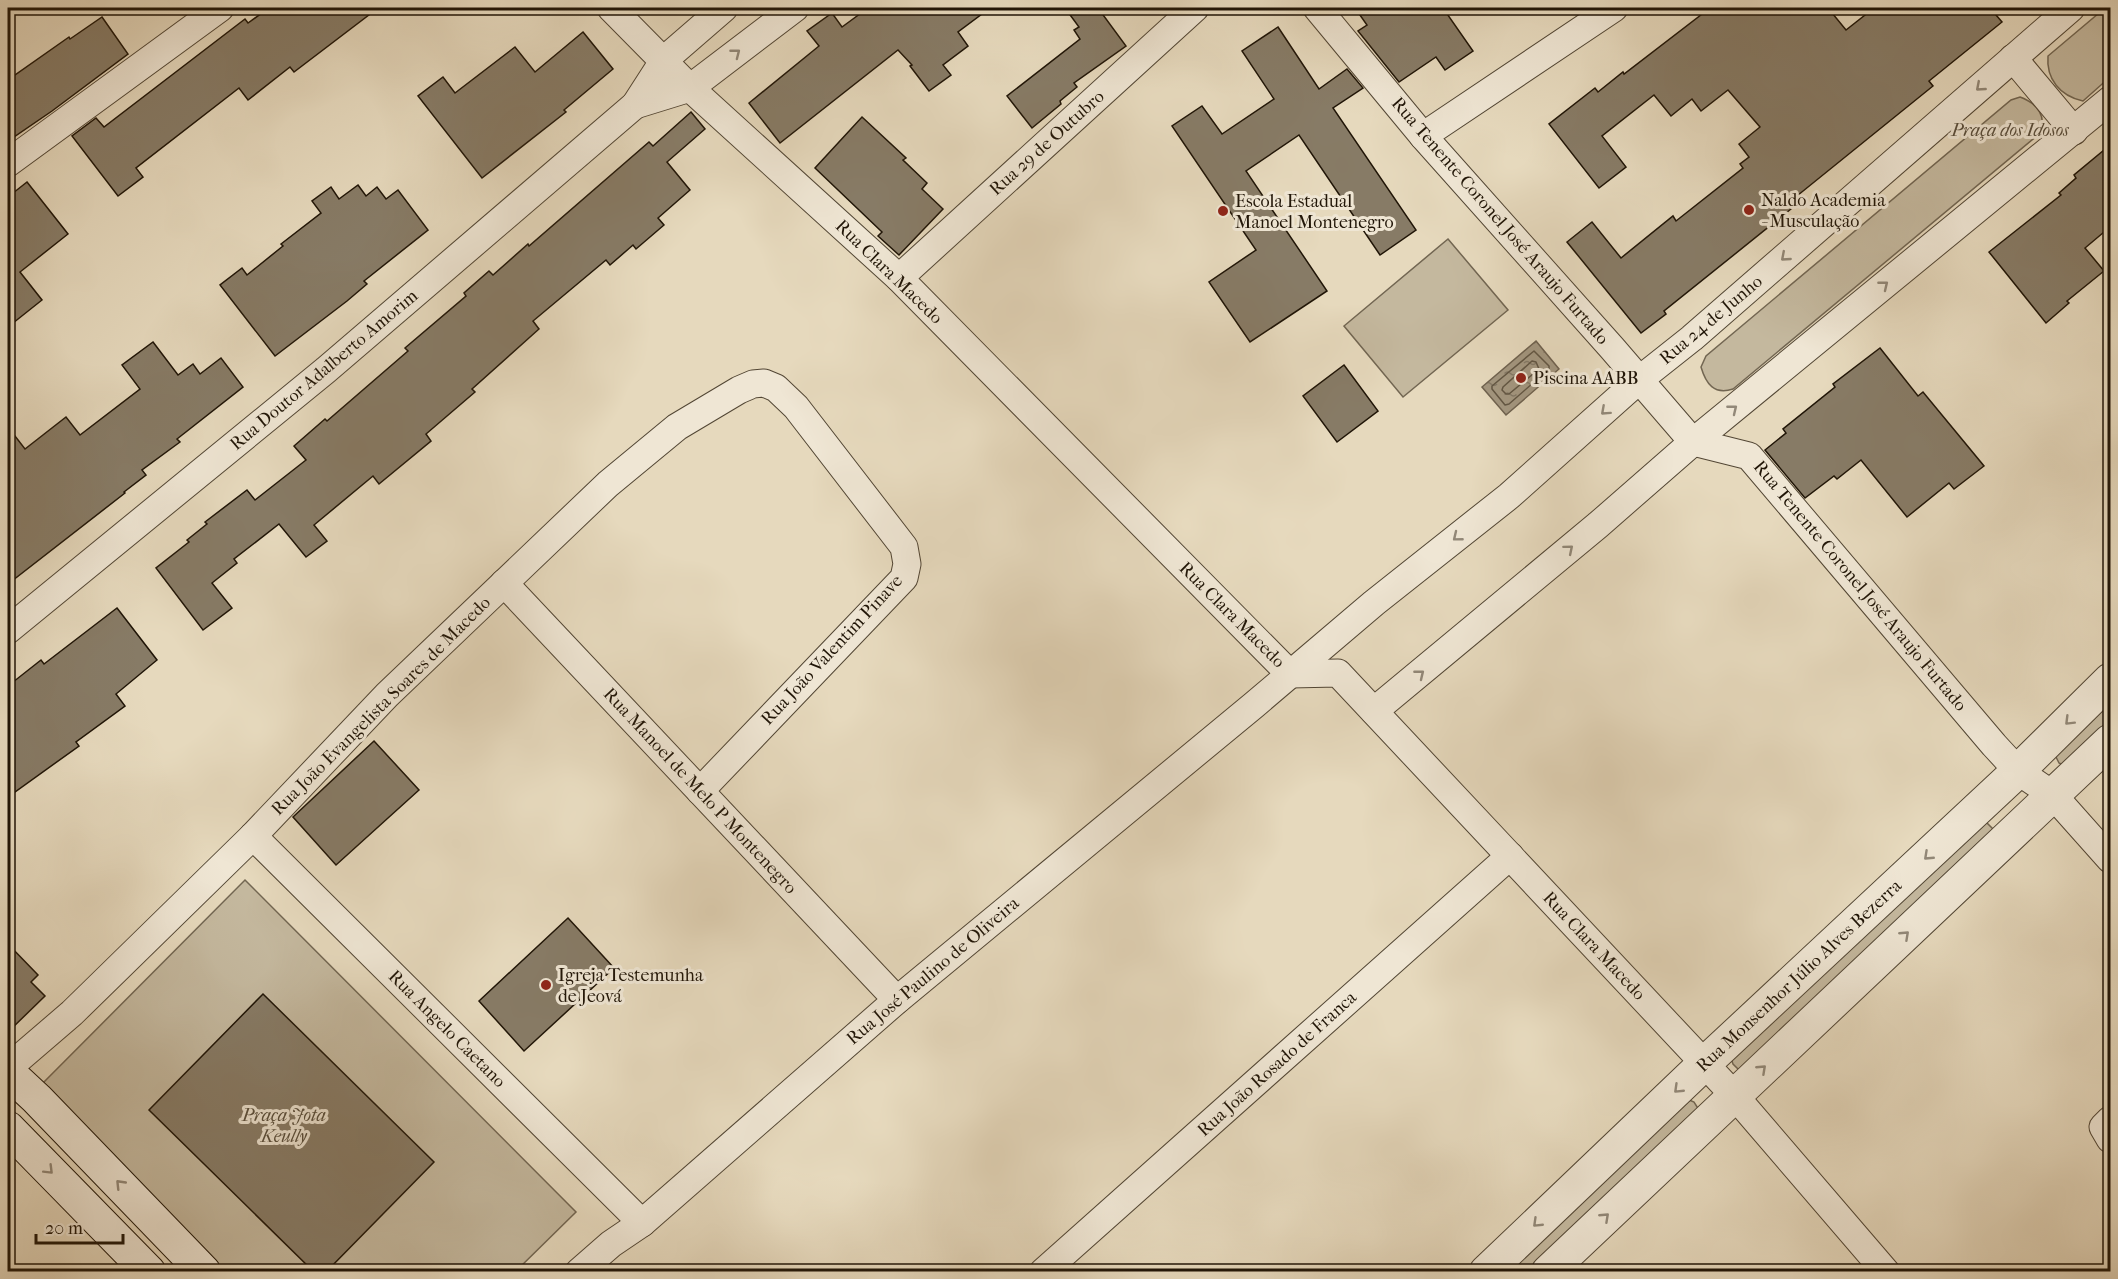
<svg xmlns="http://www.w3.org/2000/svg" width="2118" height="1279" font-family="'IM FELL French Canon',serif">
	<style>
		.green { fill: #c4b89e; stroke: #726652; stroke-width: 1.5 }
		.water { fill: url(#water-ripples); stroke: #6f624f; stroke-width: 1.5 }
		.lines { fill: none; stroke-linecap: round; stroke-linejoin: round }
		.shore { stroke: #625643; stroke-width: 1.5 }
		.building { fill: #877b66; stroke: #201507; stroke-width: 1.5 }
		.minor-casing { stroke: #524634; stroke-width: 29 }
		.tertiary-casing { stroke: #524634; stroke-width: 35 }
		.secondary-casing { stroke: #201507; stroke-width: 35 }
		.minor { stroke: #efe6d4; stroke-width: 27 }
		.tertiary { stroke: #efe6d4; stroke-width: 33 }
		.secondary { stroke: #efe6d4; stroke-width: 33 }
		.oneway { stroke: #928878 }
		.poi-dot { fill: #8f2418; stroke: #efe6d4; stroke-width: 2 }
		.labels { text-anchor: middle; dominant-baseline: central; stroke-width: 6; stroke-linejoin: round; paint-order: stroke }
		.park-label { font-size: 18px; font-style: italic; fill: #594e3c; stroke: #efe6d4 }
		.street-label { font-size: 18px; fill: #201507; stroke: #efe6d4 }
		.poi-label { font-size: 18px; fill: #201507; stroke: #efe6d4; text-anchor: start }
	</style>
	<defs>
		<pattern id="water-ripples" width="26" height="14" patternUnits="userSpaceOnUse" patternTransform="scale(1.5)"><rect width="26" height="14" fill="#a3967f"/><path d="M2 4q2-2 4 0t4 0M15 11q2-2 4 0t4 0" fill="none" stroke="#847966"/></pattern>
	</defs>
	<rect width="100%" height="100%" fill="#e6d9bd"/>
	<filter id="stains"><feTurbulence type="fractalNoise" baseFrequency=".00333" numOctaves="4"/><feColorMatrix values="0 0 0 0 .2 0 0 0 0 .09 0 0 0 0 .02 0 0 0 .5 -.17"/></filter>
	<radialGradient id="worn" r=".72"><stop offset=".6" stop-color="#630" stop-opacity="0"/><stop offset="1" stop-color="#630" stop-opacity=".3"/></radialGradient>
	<g class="green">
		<path d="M2105,8H2110V77L2083,101C2060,96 2046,79 2048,56Z"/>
		<path d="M2020,97C2037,103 2049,118 2038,135L1733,389C1714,395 1706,384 1701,367L1706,356L2011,100Z"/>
		<polygon points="1448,239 1508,310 1403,397 1344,326"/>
		<polygon points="2110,696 2110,726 2063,765 2059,763 2055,755"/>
		<polygon points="1986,822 1993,829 1739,1070 1733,1064 1731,1058"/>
		<polygon points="245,880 576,1212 516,1271 225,1271 40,1086"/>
		<polygon points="1687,1099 1694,1102 1699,1110 1535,1271 1501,1272"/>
	</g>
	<polygon class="water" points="1536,341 1559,369 1506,415 1482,387"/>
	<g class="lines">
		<g class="shore">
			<polygon points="1534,351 1549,366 1549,369 1509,404 1505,405 1492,389 1492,386"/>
			<polygon points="1532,361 1536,362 1539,369 1509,394 1506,394 1502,390 1503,387"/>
		</g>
	</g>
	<g class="building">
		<polygon points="269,8 378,8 294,72 290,67 248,100 239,88 136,168 143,177 118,196 72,136 96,118 104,127 245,19 248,23"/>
		<polygon points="868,8 990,8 958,32 968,46 943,65 951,75 929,91 910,66 912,65 898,50 780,143 749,103 819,46 807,31 832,13 842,27"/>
		<polygon points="1065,8 1098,8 1126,46 1074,83 1077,87 1060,101 1061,104 1032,128 1007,96 1080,39 1074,30 1079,27"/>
		<polygon points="1355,8 1443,8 1473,51 1445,70 1436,57 1399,82 1358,31 1367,25"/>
		<polygon points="1710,8 1828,8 1846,30 1874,8 1990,8 2002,22 1929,81 1933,86 1787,204 1791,209 1664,311 1666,314 1641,333 1567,242 1592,222 1621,258 1673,216 1676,221 1743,168 1740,164 1749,157 1739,144 1760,127 1728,90 1701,111 1692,99 1671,116 1654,95 1602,136 1626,167 1599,188 1549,124 1595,88 1598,92 1623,72 1624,74"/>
		<polygon points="102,17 128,54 52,111 8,141 8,80 69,37 70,39"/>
		<polygon points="1278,27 1319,89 1347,69 1363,88 1333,108 1416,230 1380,255 1299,135 1246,171 1327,291 1250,342 1209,282 1256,250 1172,126 1202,106 1222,134 1274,99 1242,51"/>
		<polygon points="583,32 613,69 564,110 566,112 482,178 418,96 443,77 455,93 515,47 535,72"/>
		<polygon points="691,112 705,129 667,162 690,190 658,218 664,225 636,249 633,245 610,265 606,260 533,321 539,329 472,389 475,392 426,434 431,441 379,484 373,476 314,525 327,541 306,557 279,524 234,559 237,563 212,583 232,608 203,630 156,568 189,542 187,540 207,524 205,522 247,490 255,500 306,460 294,446 325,419 327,421 408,351 405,348 466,296 464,293 489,271 493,275 528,244 529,246 649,142 653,146"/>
		<polygon points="862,117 906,158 903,160 927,183 922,189 943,209 899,255 878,236 882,232 815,168"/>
		<polygon points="2110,145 2110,227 2085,248 2104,271 2067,301 2069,303 2046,323 1989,252 2061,195 2059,193 2076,178 2074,175"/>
		<polygon points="27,182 68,234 20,272 42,300 8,327 8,197"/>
		<polygon points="358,185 366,196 377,187 386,199 398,190 428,230 364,281 367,284 347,301 275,356 220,285 242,268 247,275 283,246 281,244 321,213 312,201 331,187 339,199"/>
		<polygon points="153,342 178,375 193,364 200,374 221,358 243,387 177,439 180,442 142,470 146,475 124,492 125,493 8,584 8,427 25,449 66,417 80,435 140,389 122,365"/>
		<polygon points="1880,348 1918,396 1923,392 1984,466 1954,489 1949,483 1907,517 1861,460 1837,479 1834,476 1805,498 1765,450 1786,433 1783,429 1835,387 1833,384"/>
		<polygon points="1344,365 1378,411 1337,442 1303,396"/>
		<polygon points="117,608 157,660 116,694 125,706 76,742 79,746 8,797 8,686 41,660 44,664"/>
		<polygon points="374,741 419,790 336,865 293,817"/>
		<polygon points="568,918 614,968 524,1051 479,1001"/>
		<polygon points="8,944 38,975 31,982 45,996 8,1032"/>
		<polygon points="263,994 434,1162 326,1272 314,1272 149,1110"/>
	</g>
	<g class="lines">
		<defs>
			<g id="minor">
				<polyline points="611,8 690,88 899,278 1290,674 1338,673 1734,1095 1886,1272"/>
				<polyline points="1317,8 1423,136 1612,348 1693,442 1749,456 1994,745 2018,771 2053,795 2110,859"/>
				<polyline points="2013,58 2074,131"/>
				<polyline points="635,105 690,88 795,8"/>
				<polyline points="1423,136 1614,8"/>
				<polyline points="8,163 220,8"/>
				<polyline points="899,278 1195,8"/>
				<polyline points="504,583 897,1000"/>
				<polyline points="8,630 326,370 635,105 664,60 724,8"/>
				<polyline points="1374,711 1598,525 1693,442 2110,100"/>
				<polyline points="253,836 642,1223"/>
				<polyline points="8,1068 72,1013 253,836 387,695 608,484 677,427 739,390 753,384 764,383 776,388 796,407 904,547 907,564 904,578 700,791"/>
				<polyline points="2110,1120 2103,1127 2110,1139"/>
				<polyline points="579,1272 611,1244 642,1223 897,1000 1254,705 1374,603 1509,496 1639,380 1692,338 2071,8"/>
				<polyline points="1043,1272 1510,856"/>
			</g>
			<g id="tertiary">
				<polyline points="1486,1272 1705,1063 2018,771 2110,680"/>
				<polyline points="1548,1272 2110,741"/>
			</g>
			<g id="secondary">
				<polyline points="8,1072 37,1099 204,1272"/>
				<polyline points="8,1128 149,1272"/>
			</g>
		</defs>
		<use href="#minor" class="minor-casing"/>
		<use href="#tertiary" class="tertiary-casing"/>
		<use href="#secondary" class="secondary-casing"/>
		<use href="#minor" class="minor"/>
		<use href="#tertiary" class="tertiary"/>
		<use href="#secondary" class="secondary"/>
	</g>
	<defs><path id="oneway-chevron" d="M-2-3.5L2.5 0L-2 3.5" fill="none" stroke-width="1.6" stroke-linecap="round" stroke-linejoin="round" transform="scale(1.5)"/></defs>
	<g class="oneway">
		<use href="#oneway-chevron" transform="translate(736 53) rotate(-38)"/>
		<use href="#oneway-chevron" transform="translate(1980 87) rotate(139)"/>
		<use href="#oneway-chevron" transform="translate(1785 257) rotate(139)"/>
		<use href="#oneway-chevron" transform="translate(1884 285) rotate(-39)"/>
		<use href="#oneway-chevron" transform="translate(1733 409) rotate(-39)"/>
		<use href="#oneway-chevron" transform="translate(1605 411) rotate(138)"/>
		<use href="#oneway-chevron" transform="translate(1457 537) rotate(141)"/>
		<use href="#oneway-chevron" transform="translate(1569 549) rotate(-40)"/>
		<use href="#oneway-chevron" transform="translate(1420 674) rotate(-39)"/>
		<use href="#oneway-chevron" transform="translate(2069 721) rotate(135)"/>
		<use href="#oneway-chevron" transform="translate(1928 856) rotate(137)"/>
		<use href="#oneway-chevron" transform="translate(1905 935) rotate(-43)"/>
		<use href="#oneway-chevron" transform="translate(1762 1069) rotate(-43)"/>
		<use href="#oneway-chevron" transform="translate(1678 1089) rotate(136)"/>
		<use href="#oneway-chevron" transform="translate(49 1170) rotate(45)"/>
		<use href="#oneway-chevron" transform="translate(120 1184) rotate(-134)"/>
		<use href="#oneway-chevron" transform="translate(1605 1217) rotate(-43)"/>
		<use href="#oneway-chevron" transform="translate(1537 1223) rotate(136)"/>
	</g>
	<g class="poi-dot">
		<circle cx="1749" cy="210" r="6"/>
		<circle cx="1223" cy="211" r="6"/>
		<circle cx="1521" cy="378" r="6"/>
		<circle cx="546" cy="985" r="6"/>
	</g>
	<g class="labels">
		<g class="park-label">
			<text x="2010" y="130">Praça dos Idosos</text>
			<text x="284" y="1115">Praça Jota<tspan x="284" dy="21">Keully</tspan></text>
		</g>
		<g class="street-label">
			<text transform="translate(1047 143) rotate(-42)">Rua 29 de Outubro</text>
			<text transform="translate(1500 221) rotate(49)">Rua Tenente Coronel José Araujo Furtado</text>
			<text transform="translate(889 272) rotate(44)">Rua Clara Macedo</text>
			<text transform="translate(1711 320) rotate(-40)">Rua 24 de Junho</text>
			<text transform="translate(324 370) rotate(-40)">Rua Doutor Adalberto Amorim</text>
			<text transform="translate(1860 586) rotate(50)">Rua Tenente Coronel José Araujo Furtado</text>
			<text transform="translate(1232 615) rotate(45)">Rua Clara Macedo</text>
			<text transform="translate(832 650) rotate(-47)">Rua João Valentim Pinave</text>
			<text transform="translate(381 706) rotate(-45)">Rua João Evangelista Soares de Macedo</text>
			<text transform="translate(700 791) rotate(47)">Rua Manoel de Melo P Montenegro</text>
			<text transform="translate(1594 946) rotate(47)">Rua Clara Macedo</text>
			<text transform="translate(933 971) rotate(-40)">Rua José Paulino de Oliveira</text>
			<text transform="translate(1799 976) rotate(-43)">Rua Monsenhor Júlio Alves Bezerra</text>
			<text transform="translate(447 1029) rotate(45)">Rua Angelo Caetano</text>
			<text transform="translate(1277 1064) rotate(-42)">Rua João Rosado de Franca</text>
		</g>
		<g class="poi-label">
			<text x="1761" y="200">Naldo Academia<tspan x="1761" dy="21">- Musculação</tspan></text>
			<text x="1235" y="201">Escola Estadual<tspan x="1235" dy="21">Manoel Montenegro</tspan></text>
			<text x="1533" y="378">Piscina AABB</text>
			<text x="558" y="975">Igreja Testemunha<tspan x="558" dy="21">de Jeová</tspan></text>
		</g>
	</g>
	<rect width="2118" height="1279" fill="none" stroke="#e6d9bd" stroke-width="30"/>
	<rect x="9" y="9" width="2100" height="1261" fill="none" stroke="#201507" stroke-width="3"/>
	<rect x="15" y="15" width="2088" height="1249" fill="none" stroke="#201507" stroke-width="1.5"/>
	<path d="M36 1234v9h87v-9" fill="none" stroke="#201507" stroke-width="3"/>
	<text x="45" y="1234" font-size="18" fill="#201507" stroke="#efe6d4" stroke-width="4.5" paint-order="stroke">20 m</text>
	<rect width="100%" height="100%" filter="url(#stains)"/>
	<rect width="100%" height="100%" fill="url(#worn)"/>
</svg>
